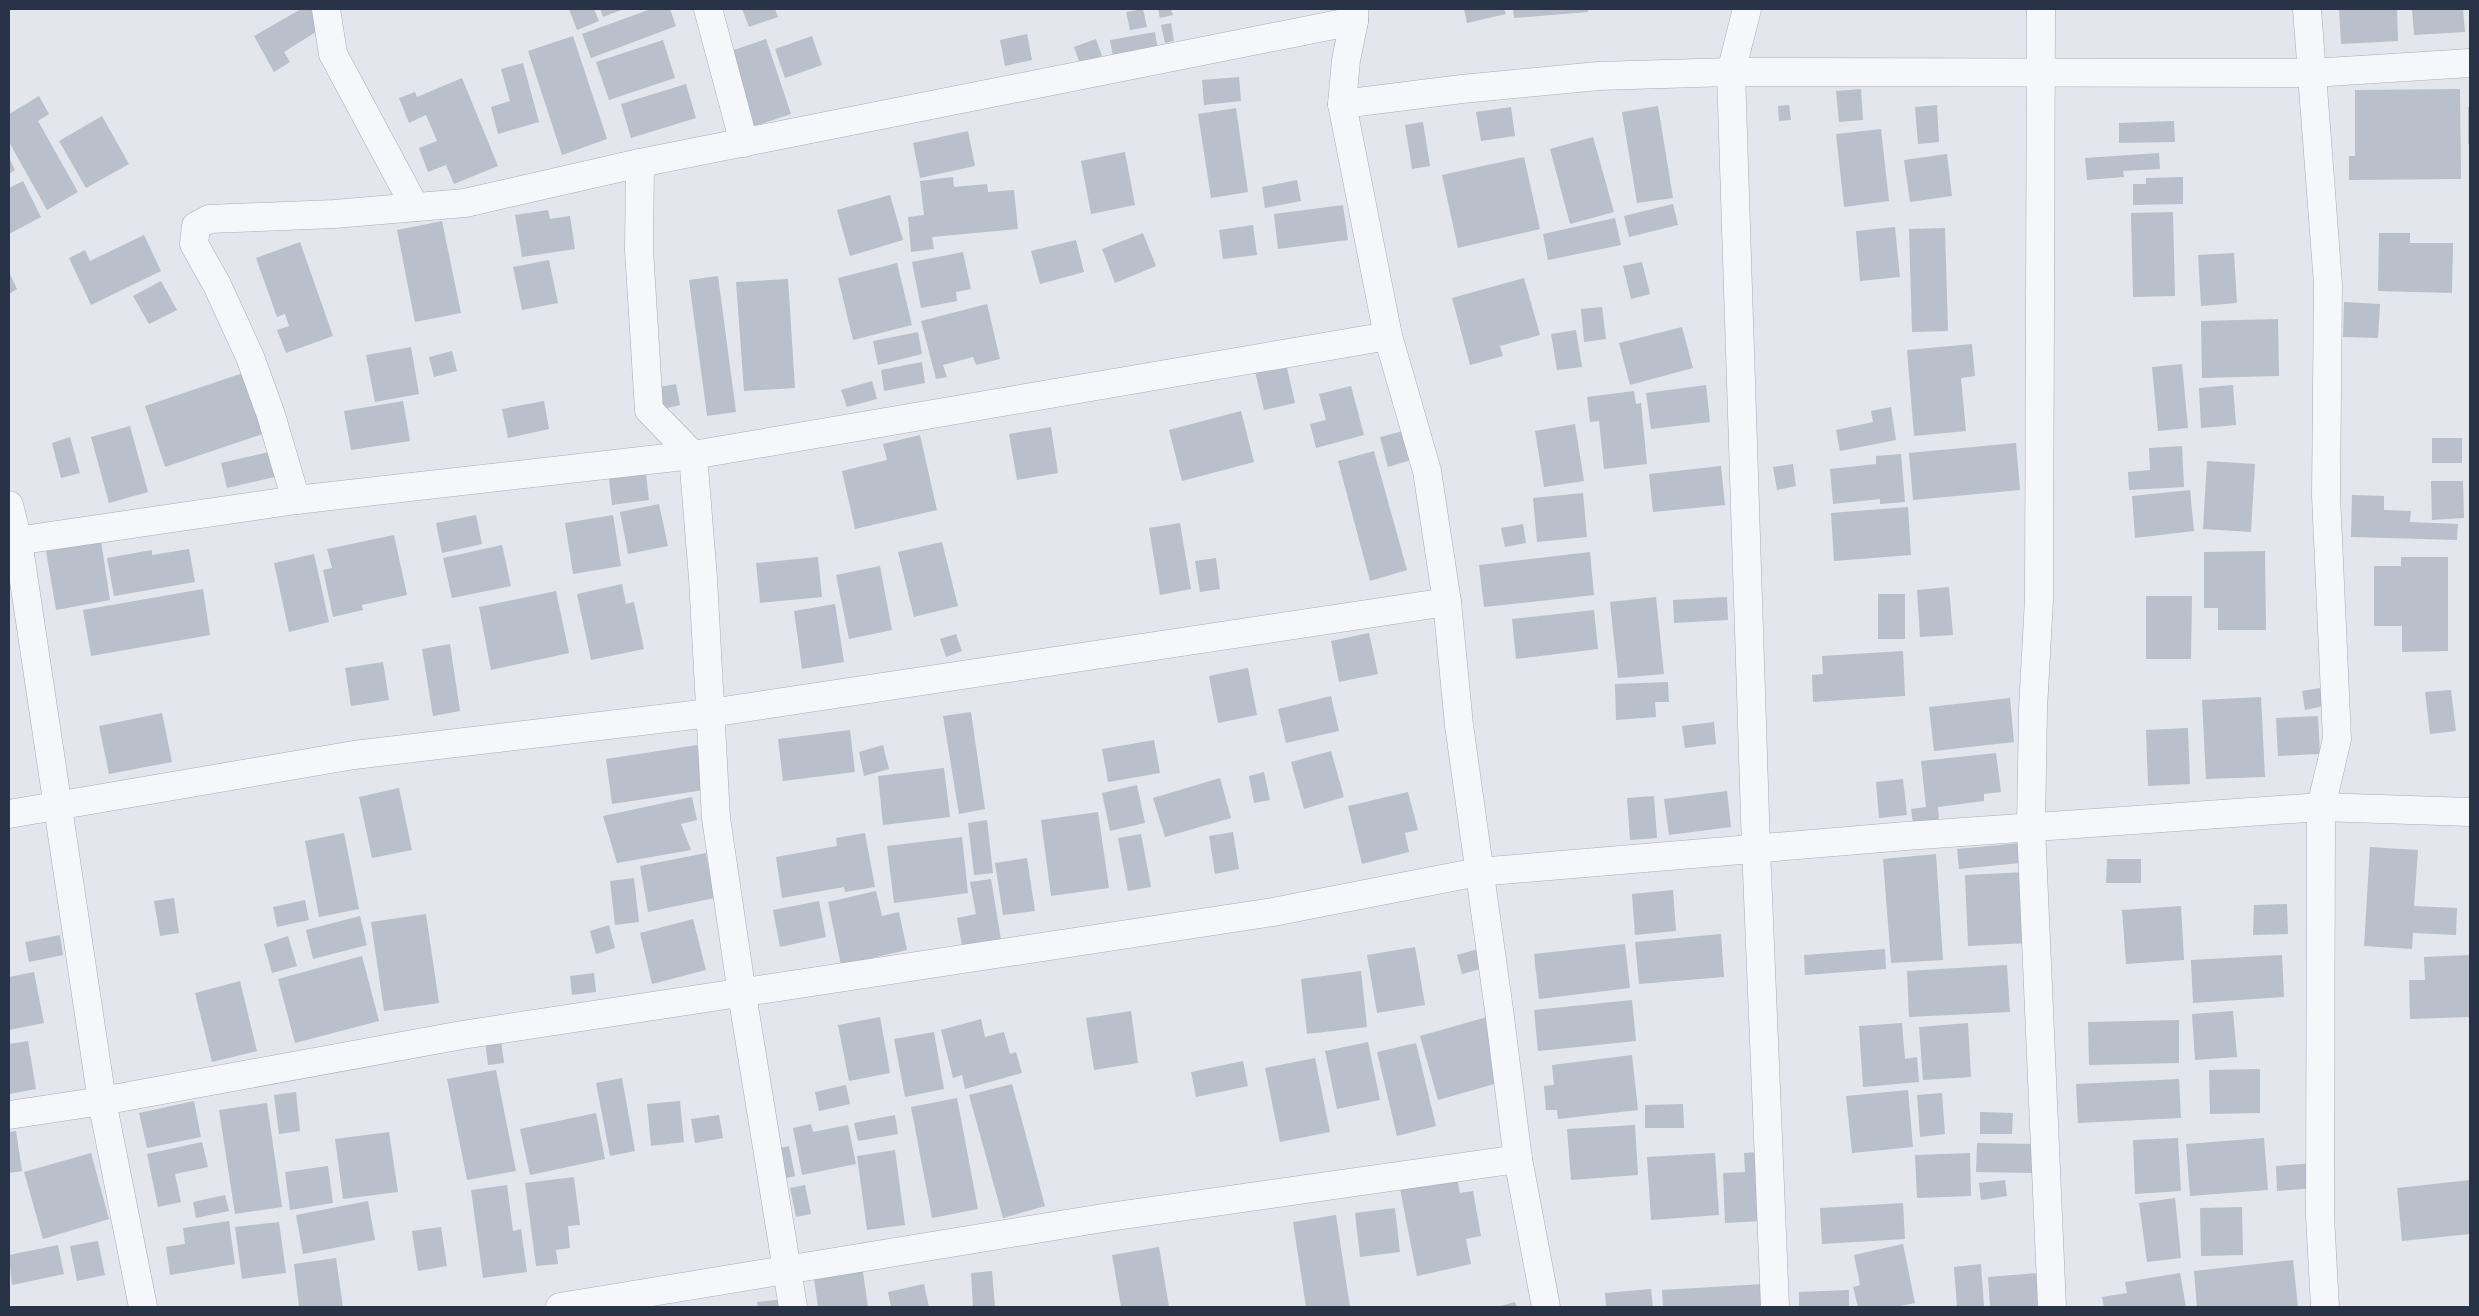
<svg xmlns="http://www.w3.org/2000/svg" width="2479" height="1316" font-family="Roboto,sans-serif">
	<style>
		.building { fill: #b9bfcb }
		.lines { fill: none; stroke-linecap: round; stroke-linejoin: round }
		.minor-casing { stroke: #a7adb7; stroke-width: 29 }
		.minor { stroke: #f6f7fa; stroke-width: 28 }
	</style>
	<rect width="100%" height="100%" fill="#e3e6ec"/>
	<g class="building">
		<polygon points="301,9 311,9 322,28 284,52 290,62 274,72 254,36"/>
		<polygon points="569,9 594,9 599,21 577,30"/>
		<polygon points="600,9 624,9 603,17"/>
		<polygon points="651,9 670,9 676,26 591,58 582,34"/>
		<polygon points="742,9 775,9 778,17 749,27"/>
		<polygon points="1143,9 1147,27 1130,30 1126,12"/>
		<polygon points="1158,9 1171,9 1173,15 1160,18"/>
		<polygon points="1464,9 1504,9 1506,14 1467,23"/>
		<polygon points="1513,9 1588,9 1588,12 1514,18"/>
		<polygon points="2339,9 2397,9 2398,41 2341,44"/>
		<polygon points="2412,9 2463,9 2465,32 2414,35"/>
		<polygon points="1171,23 1174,41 1165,43 1161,25"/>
		<polygon points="1155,32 1158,50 1113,57 1110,40"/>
		<polygon points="1027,34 1032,60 1005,66 1000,40"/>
		<polygon points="573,36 607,139 562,155 528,51"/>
		<polygon points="812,36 822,65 785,78 775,49"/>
		<polygon points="766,39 791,114 749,128 725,53"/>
		<polygon points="1096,39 1102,56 1080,64 1074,47"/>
		<polygon points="663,40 675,78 609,100 596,62"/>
		<polygon points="523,63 539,122 498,134 491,107 510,101 501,69"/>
		<polygon points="1239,77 1241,101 1204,105 1202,80"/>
		<polygon points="462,78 498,166 454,184 446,165 428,172 419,148 437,141 426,115 409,123 399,98 415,92 417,97"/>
		<polygon points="686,84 696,118 631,138 621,104"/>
		<polygon points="1861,89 1863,120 1839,122 1836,91"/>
		<polygon points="2460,89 2461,179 2349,180 2349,156 2355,156 2355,90"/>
		<polygon points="39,96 49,114 38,121 78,192 47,210 9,142 9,114"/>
		<polygon points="1789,105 1791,120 1779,121 1778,106"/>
		<polygon points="1937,105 1939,142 1918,144 1915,107"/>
		<polygon points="1658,106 1673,198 1637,203 1622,112"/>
		<polygon points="1511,107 1515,136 1481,141 1476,112"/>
		<rect x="2468" y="107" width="2" height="37"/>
		<polygon points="1236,108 1248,192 1211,198 1198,114"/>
		<polygon points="102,116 129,164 86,188 59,141"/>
		<polygon points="2174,121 2175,142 2119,143 2119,123"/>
		<polygon points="1423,122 1430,166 1412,169 1405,125"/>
		<polygon points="1881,129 1889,201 1844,207 1836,134"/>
		<polygon points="968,131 975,166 920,178 913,143"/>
		<polygon points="1593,137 1614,212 1570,224 1550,149"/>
		<polygon points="1125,152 1135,205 1091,214 1081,161"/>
		<polygon points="2159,153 2160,169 2123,171 2124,177 2087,180 2085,158"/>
		<polygon points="1947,154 1952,196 1910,202 1904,160"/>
		<polygon points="1524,157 1540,229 1458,248 1442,175"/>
		<polygon points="9,158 15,170 9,174"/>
		<polygon points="953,177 954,187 987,184 988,192 1014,190 1018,229 932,237 934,249 911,252 908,217 924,215 920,181"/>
		<polygon points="2183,177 2183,204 2133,205 2133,184 2146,184 2146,178"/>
		<polygon points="1297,180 1301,201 1265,208 1262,187"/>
		<polygon points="23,181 41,217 9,234 9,188"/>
		<polygon points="890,195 903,240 850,256 837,210"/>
		<polygon points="1673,204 1678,225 1629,237 1624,216"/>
		<polygon points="1343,205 1348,240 1278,249 1274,214"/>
		<polygon points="548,210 550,219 570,216 575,249 522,257 515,215"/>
		<polygon points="2173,212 2175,296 2133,297 2131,213"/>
		<polygon points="1615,218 1621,245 1548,260 1543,234"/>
		<polygon points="442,221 461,313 415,322 397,230"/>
		<polygon points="1253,225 1257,255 1223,259 1219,230"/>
		<polygon points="1895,227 1900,277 1860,281 1856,231"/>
		<polygon points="1945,228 1948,331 1912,332 1909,229"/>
		<polygon points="1143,233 1156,266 1115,283 1102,249"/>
		<polygon points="2379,233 2410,233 2410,243 2453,243 2452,293 2378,291"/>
		<polygon points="144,235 161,271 91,305 69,258 85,250 90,261"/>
		<polygon points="1076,240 1084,272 1040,284 1031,251"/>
		<polygon points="300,242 333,336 286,353 277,330 289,326 285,314 277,317 256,258"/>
		<polygon points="963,252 971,289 956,292 957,301 921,308 912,262"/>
		<polygon points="2234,253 2237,303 2201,306 2198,255"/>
		<polygon points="549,260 558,303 522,310 513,267"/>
		<polygon points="1642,262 1650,294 1631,299 1623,266"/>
		<polygon points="897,263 912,325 853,340 838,278"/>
		<polygon points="9,272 17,289 9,294"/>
		<polygon points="718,276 736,412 707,416 689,280"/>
		<polygon points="1524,278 1540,335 1500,346 1503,356 1470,365 1452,298"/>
		<polygon points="788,279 795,388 744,391 736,282"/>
		<polygon points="161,281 177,310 149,324 133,296"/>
		<polygon points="2344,302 2380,304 2378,338 2343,337"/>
		<polygon points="987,304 1000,359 976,365 973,357 943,365 947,377 936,379 921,321"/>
		<polygon points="1602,307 1606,339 1584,342 1581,309"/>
		<polygon points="2278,319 2279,376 2202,378 2201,321"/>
		<polygon points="1682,327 1693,368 1630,385 1619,343"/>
		<polygon points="1576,330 1582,367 1557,370 1551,334"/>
		<polygon points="918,332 922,354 878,365 873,341"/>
		<polygon points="1972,344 1975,376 1961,378 1966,431 1914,436 1907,350"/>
		<polygon points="411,347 419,394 375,402 366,355"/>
		<polygon points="452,351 457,371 434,377 429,357"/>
		<polygon points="922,362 925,383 884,391 881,370"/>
		<polygon points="1286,363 1295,403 1264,410 1255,371"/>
		<polygon points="2182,364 2188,428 2158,431 2152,367"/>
		<polygon points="246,372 266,433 165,467 145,406"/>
		<polygon points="872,381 877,399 847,407 841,390"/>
		<polygon points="676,384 680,405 659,410 654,388"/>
		<polygon points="1706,385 1710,422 1651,429 1646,393"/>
		<polygon points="2233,385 2236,425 2201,428 2199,388"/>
		<polygon points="1351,386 1364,435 1316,448 1310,424 1326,420 1319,394"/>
		<polygon points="1634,391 1636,404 1641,403 1647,464 1604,469 1599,421 1590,422 1587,397"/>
		<polygon points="403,401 410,441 351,450 344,411"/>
		<polygon points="544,401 549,429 508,438 502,409"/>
		<polygon points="1891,407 1896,440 1840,451 1836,430 1873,422 1871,411"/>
		<polygon points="1241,411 1254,462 1182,481 1169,430"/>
		<polygon points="1575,424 1584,481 1544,487 1535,431"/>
		<polygon points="130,426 148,492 109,503 91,437"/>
		<polygon points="1051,427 1058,473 1017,480 1009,434"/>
		<polygon points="1403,431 1411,460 1388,467 1380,437"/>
		<polygon points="920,435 937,510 855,529 842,471 887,460 883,444"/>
		<polygon points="70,437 80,473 61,478 52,443"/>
		<rect x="2432" y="438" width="30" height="25"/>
		<polygon points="2016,443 2020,490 1913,500 1909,453"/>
		<polygon points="2182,446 2184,487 2129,490 2128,472 2150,470 2149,448"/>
		<polygon points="273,451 279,476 227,488 221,463"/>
		<polygon points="1374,451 1407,570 1370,581 1338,461"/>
		<polygon points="1901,454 1905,502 1880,504 1880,499 1833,504 1830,469 1876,464 1876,456"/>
		<polygon points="2207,461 2255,464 2251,532 2203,529"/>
		<polygon points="1793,464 1796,486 1777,490 1773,467"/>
		<polygon points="645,465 649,500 612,505 608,471"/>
		<polygon points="1721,466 1725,505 1653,512 1649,474"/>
		<polygon points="2431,481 2463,481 2464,518 2432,520"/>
		<polygon points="2190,490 2194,531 2135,538 2132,496"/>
		<polygon points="1583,493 1587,537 1537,542 1533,498"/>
		<polygon points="2352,495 2384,496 2384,510 2411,511 2410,522 2458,524 2457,540 2351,537"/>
		<polygon points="659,504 668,546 628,554 620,512"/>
		<polygon points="1908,507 1911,555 1834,561 1831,513"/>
		<polygon points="476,515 482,544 442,553 436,523"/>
		<polygon points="613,515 621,566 573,574 565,523"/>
		<polygon points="1180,523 1191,589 1160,595 1149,528"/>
		<polygon points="1523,524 1526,543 1505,547 1501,528"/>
		<polygon points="394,535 407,595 362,605 363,610 333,617 323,570 332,568 327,549"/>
		<polygon points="101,541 110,600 56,610 46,551"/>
		<polygon points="942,542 958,606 914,617 898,552"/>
		<polygon points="502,545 511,586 452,598 443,558"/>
		<polygon points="189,549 195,582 114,596 107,558 152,550 152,555"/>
		<polygon points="2265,551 2266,630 2218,630 2218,608 2204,608 2204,552"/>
		<polygon points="1590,552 1594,595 1484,607 1479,565"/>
		<polygon points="314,554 329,622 289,632 274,563"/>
		<polygon points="818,557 822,597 760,603 756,563"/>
		<polygon points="2401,557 2448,557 2448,651 2402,652 2402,626 2374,626 2374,566 2401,566"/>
		<polygon points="1216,558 1220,589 1200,592 1195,561"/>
		<polygon points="880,566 892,630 849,639 836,575"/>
		<polygon points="622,584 626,604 634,602 644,649 591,660 577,594"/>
		<polygon points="1949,587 1953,635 1920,637 1917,590"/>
		<polygon points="203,589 210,635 91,656 83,610"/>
		<polygon points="556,591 569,653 491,670 479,607"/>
		<rect x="1878" y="594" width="27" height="45"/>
		<polygon points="2146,596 2192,596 2191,659 2146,659"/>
		<polygon points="1656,597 1664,674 1618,678 1610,602"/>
		<polygon points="1727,597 1728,620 1674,623 1673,600"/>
		<polygon points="835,604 844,662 802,669 794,611"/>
		<polygon points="1594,610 1598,649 1516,659 1512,619"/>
		<polygon points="1369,633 1378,674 1339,682 1331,641"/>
		<polygon points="956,634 962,651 946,657 940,639"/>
		<polygon points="450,644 460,711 433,716 422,649"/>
		<polygon points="1903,651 1905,696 1813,702 1812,675 1823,674 1822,656"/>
		<polygon points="383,662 389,700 351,706 345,668"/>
		<polygon points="1248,668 1257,715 1218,723 1209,676"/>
		<polygon points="1668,682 1669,702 1655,702 1656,717 1616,720 1615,684"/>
		<polygon points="2320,688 2324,706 2305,710 2302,691"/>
		<polygon points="2451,690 2456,731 2430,734 2425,692"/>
		<polygon points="1331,696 1339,731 1286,743 1278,709"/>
		<polygon points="2261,697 2265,777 2206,779 2202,700"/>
		<polygon points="2010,698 2014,742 1934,751 1929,707"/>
		<polygon points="971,712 985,809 959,814 943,716"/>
		<polygon points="162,713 172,762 109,774 99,726"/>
		<polygon points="2318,716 2320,754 2278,756 2276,718"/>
		<polygon points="1714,722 1716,744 1685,748 1682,726"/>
		<polygon points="2188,728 2190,784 2148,786 2146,730"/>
		<polygon points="850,730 855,772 783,781 778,739"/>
		<polygon points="1154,740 1160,773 1108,782 1102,749"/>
		<polygon points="697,745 704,790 612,804 606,759"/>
		<polygon points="883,745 889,769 864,776 859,752"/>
		<polygon points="1331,751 1344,797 1304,809 1291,762"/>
		<polygon points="1996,753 2001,792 1984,794 1984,801 1938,807 1939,821 1913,824 1911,809 1926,807 1921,761"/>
		<polygon points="944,768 950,817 883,825 878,776"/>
		<polygon points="1264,772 1270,800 1254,803 1249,776"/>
		<polygon points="1220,778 1231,818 1165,837 1153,798"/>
		<polygon points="1903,779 1907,815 1879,818 1876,782"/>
		<polygon points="1137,785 1145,823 1110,831 1102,793"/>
		<polygon points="399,788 412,850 372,858 359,797"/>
		<polygon points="1727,791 1731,827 1669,835 1664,799"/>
		<polygon points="1408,792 1418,830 1405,833 1409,852 1362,864 1348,806"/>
		<polygon points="1654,796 1657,838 1630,840 1627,798"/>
		<polygon points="692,797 697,820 681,824 691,850 617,863 603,816"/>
		<polygon points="1098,812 1109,888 1051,896 1041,820"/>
		<polygon points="987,820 993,873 974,875 968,823"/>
		<polygon points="1233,832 1239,869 1215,874 1209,836"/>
		<polygon points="344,833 359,909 319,917 305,841"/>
		<polygon points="865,833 875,887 845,892 844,887 782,898 776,857 837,846 836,838"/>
		<polygon points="1141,834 1151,887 1128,891 1118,838"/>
		<polygon points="962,837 968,893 894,903 887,846"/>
		<polygon points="2020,843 2021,863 1959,869 1957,849"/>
		<polygon points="2370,847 2418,850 2414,906 2457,908 2456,935 2413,933 2412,949 2364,946"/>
		<polygon points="706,853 714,898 648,912 640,866"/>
		<polygon points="1936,854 1943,960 1891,963 1883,859"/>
		<polygon points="1027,858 1035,911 1003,915 995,863"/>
		<polygon points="2107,859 2141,859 2141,883 2106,883"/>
		<polygon points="2027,872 2030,943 1968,946 1965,875"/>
		<polygon points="634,878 639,922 615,925 610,881"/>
		<polygon points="991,879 1001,940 962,946 957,918 976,914 970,882"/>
		<polygon points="1673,890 1676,931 1635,935 1632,894"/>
		<polygon points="876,891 882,916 899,912 907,950 841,965 828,902"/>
		<polygon points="174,898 179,933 160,936 154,901"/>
		<polygon points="305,900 309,920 277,927 273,907"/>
		<polygon points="819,901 826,937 780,947 773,910"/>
		<polygon points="2287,904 2288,934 2253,935 2254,905"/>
		<polygon points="2181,906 2184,960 2126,964 2122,910"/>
		<polygon points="426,914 439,1003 384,1011 371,922"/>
		<polygon points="360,916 367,945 313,959 306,930"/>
		<polygon points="693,919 706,970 652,984 640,933"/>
		<polygon points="609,925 615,948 596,954 590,931"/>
		<polygon points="1721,934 1724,977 1639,984 1635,942"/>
		<polygon points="60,935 63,955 29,962 25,942"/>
		<polygon points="288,936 297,966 272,973 264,944"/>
		<polygon points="1625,944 1630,988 1539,999 1534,954"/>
		<polygon points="1415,947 1425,1005 1377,1013 1367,955"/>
		<polygon points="1478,949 1484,968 1462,974 1457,955"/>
		<polygon points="1885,949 1886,969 1805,975 1804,955"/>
		<polygon points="2282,955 2284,997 2193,1003 2191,960"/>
		<polygon points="2470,955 2470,1017 2410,1019 2409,980 2425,980 2424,957"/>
		<polygon points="362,956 379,1021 295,1043 278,979"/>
		<polygon points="2007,965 2010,1012 1909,1017 1907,971"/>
		<polygon points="1361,971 1367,1027 1307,1034 1301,979"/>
		<polygon points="34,972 44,1023 9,1030 9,977"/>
		<polygon points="594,973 596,992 572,995 570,976"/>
		<polygon points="240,981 257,1051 212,1062 195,993"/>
		<polygon points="1632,1000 1636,1041 1538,1051 1534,1010"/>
		<polygon points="1131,1011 1138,1063 1094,1070 1086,1018"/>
		<polygon points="2233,1011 2237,1057 2195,1060 2192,1014"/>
		<polygon points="880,1017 890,1073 849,1081 838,1025"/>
		<polygon points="1487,1017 1505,1081 1438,1100 1420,1036"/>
		<polygon points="981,1019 985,1037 1004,1032 1010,1054 1016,1052 1022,1073 965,1089 962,1075 953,1078 941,1030"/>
		<polygon points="2179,1020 2179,1063 2089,1065 2088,1022"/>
		<polygon points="1902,1023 1905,1059 1917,1057 1919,1082 1863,1087 1859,1026"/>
		<polygon points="1968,1023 1971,1077 1923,1080 1919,1027"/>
		<polygon points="934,1032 944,1089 905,1097 894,1039"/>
		<polygon points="501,1040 504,1063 488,1065 485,1042"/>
		<polygon points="28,1041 36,1089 9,1094 9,1044"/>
		<polygon points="1368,1042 1380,1100 1337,1109 1325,1051"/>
		<polygon points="1416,1043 1436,1126 1397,1136 1377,1052"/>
		<polygon points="1632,1055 1638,1110 1558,1119 1557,1110 1546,1110 1544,1086 1554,1085 1552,1065"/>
		<polygon points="1315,1058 1330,1132 1280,1142 1265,1068"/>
		<polygon points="1243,1061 1248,1086 1196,1097 1191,1072"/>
		<polygon points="2260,1069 2260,1113 2210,1114 2209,1070"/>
		<polygon points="496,1070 516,1171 467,1180 447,1079"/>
		<polygon points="622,1078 635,1151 610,1156 596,1083"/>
		<polygon points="2179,1079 2181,1118 2078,1123 2076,1084"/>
		<polygon points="1012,1084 1045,1206 1003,1218 969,1095"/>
		<polygon points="846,1085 850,1104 819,1111 815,1092"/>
		<polygon points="1908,1090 1913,1147 1852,1153 1846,1096"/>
		<polygon points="296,1092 300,1131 279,1134 274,1095"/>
		<polygon points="1942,1093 1945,1134 1920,1137 1917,1095"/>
		<polygon points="957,1098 978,1209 932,1218 911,1107"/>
		<polygon points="194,1101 201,1137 147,1148 139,1113"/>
		<polygon points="680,1101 684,1142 651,1146 647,1104"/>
		<polygon points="267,1103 282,1207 235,1214 219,1110"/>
		<polygon points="1683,1104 1684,1128 1645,1128 1645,1105"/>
		<polygon points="1980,1112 2013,1113 2012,1134 1980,1134"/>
		<polygon points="596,1113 605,1159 530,1175 520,1129"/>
		<polygon points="719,1115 723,1138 695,1143 691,1119"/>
		<polygon points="895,1115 898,1134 858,1141 854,1123"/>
		<polygon points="811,1124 813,1132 848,1125 856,1164 802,1175 793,1128"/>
		<polygon points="1635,1125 1638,1175 1571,1180 1567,1129"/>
		<polygon points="16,1131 22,1171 9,1173 9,1132"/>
		<polygon points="389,1132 398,1192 343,1199 335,1139"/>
		<polygon points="2178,1138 2181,1191 2135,1194 2133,1140"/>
		<polygon points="2264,1138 2268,1190 2190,1196 2186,1144"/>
		<polygon points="202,1142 208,1167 175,1174 181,1202 158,1207 147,1154"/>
		<polygon points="1977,1143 2035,1144 2034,1173 1976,1172"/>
		<polygon points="789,1146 795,1176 778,1180 772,1150"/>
		<polygon points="895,1150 905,1225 867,1230 857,1156"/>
		<polygon points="1760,1152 1763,1221 1725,1223 1723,1173 1745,1172 1744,1153"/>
		<polygon points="91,1153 109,1219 43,1239 24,1172"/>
		<polygon points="1715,1153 1719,1215 1651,1220 1647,1157"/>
		<polygon points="1970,1153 1971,1196 1917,1198 1915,1155"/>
		<polygon points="2314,1163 2316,1188 2277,1191 2276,1166"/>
		<polygon points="328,1166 333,1203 290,1210 285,1172"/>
		<polygon points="574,1177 580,1225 568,1226 570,1248 556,1250 558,1264 536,1266 525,1183"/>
		<polygon points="1457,1177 1460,1193 1473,1191 1481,1236 1466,1239 1471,1264 1417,1276 1400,1189"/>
		<polygon points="2005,1180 2007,1196 1981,1200 1979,1183"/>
		<polygon points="2470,1180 2470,1234 2402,1241 2397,1188"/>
		<polygon points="507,1185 513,1231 521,1229 527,1272 483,1278 471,1190"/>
		<polygon points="805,1185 811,1214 796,1217 790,1188"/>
		<polygon points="225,1195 229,1211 196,1218 193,1202"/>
		<polygon points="2175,1198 2181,1258 2147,1262 2139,1203"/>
		<polygon points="368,1201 375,1240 303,1254 296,1215"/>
		<polygon points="1903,1203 1905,1239 1822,1244 1820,1208"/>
		<polygon points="2242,1207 2243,1255 2201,1256 2200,1208"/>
		<polygon points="1395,1208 1400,1252 1360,1257 1355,1213"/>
		<polygon points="1336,1215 1350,1307 1306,1307 1293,1222"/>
		<polygon points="229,1221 235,1264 170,1275 166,1247 185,1244 183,1228"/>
		<polygon points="279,1222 286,1273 242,1279 235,1227"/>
		<polygon points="441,1227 447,1266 418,1271 412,1231"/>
		<polygon points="98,1241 105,1275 77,1281 70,1246"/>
		<polygon points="1903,1244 1915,1303 1896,1307 1858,1307 1853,1287 1860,1285 1854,1255"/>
		<polygon points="58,1245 64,1274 12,1285 9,1255"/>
		<polygon points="1159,1247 1169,1307 1121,1307 1112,1255"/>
		<polygon points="336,1258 343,1307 299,1307 294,1264"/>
		<polygon points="2293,1260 2298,1307 2197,1307 2194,1271"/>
		<polygon points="1981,1264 1984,1307 1957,1307 1954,1267"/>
		<polygon points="862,1265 868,1307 818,1307 814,1279 842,1275 841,1268"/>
		<polygon points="992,1271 995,1307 973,1307 971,1273"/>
		<polygon points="2038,1273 2040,1307 1990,1307 1988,1277"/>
		<polygon points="2180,1273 2186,1307 2104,1307 2102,1297 2127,1293 2125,1282"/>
		<polygon points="924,1284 929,1307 891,1307 888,1292"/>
		<polygon points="1763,1284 1765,1307 1663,1307 1662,1290"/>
		<polygon points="1651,1289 1653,1307 1606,1307 1605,1293"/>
		<polygon points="1849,1290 1849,1307 1799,1307 1799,1292"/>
		<polygon points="784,1299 785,1307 758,1307 757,1302"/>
		<polygon points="1515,1302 1517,1307 1497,1307"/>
	</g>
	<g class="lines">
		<defs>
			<g id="minor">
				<polyline points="326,9 333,54 415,207"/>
				<polyline points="708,9 744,143"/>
				<polyline points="1354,9 1354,21 1346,60 1342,104 1388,336 1427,471 1447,602 1459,725 1499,1010 1518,1159 1546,1307"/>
				<polyline points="1747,9 1731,72 1756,848 1775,1307"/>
				<polyline points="2041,9 2039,599 2033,709 2031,827 2052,1307"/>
				<polyline points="2307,9 2328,284 2326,495 2337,739 2321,807 2320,1216 2325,1307"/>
				<polyline points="1342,104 1462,89 1598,76 1731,72 2312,73 2470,63"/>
				<polyline points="640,163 639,250 649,410 693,455 703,578 716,818 742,994 793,1307"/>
				<polyline points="296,500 271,415 250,357 217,285 194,244 196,226 209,219 334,214 465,203 640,163 1354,21"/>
				<polyline points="9,505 18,541 102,1101 143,1307"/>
				<polyline points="9,542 296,500 693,455 1388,336"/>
				<polyline points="9,814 354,755 710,713 1447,602"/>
				<polyline points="9,1115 102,1101 462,1035 1273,912 1478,872 1906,836 2321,807 2470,812"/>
				<polyline points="560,1307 1109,1217 1518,1159"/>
			</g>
		</defs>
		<use href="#minor" class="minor-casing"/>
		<use href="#minor" class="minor"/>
	</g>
	<rect width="2479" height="1316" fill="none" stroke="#283347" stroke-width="20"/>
</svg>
